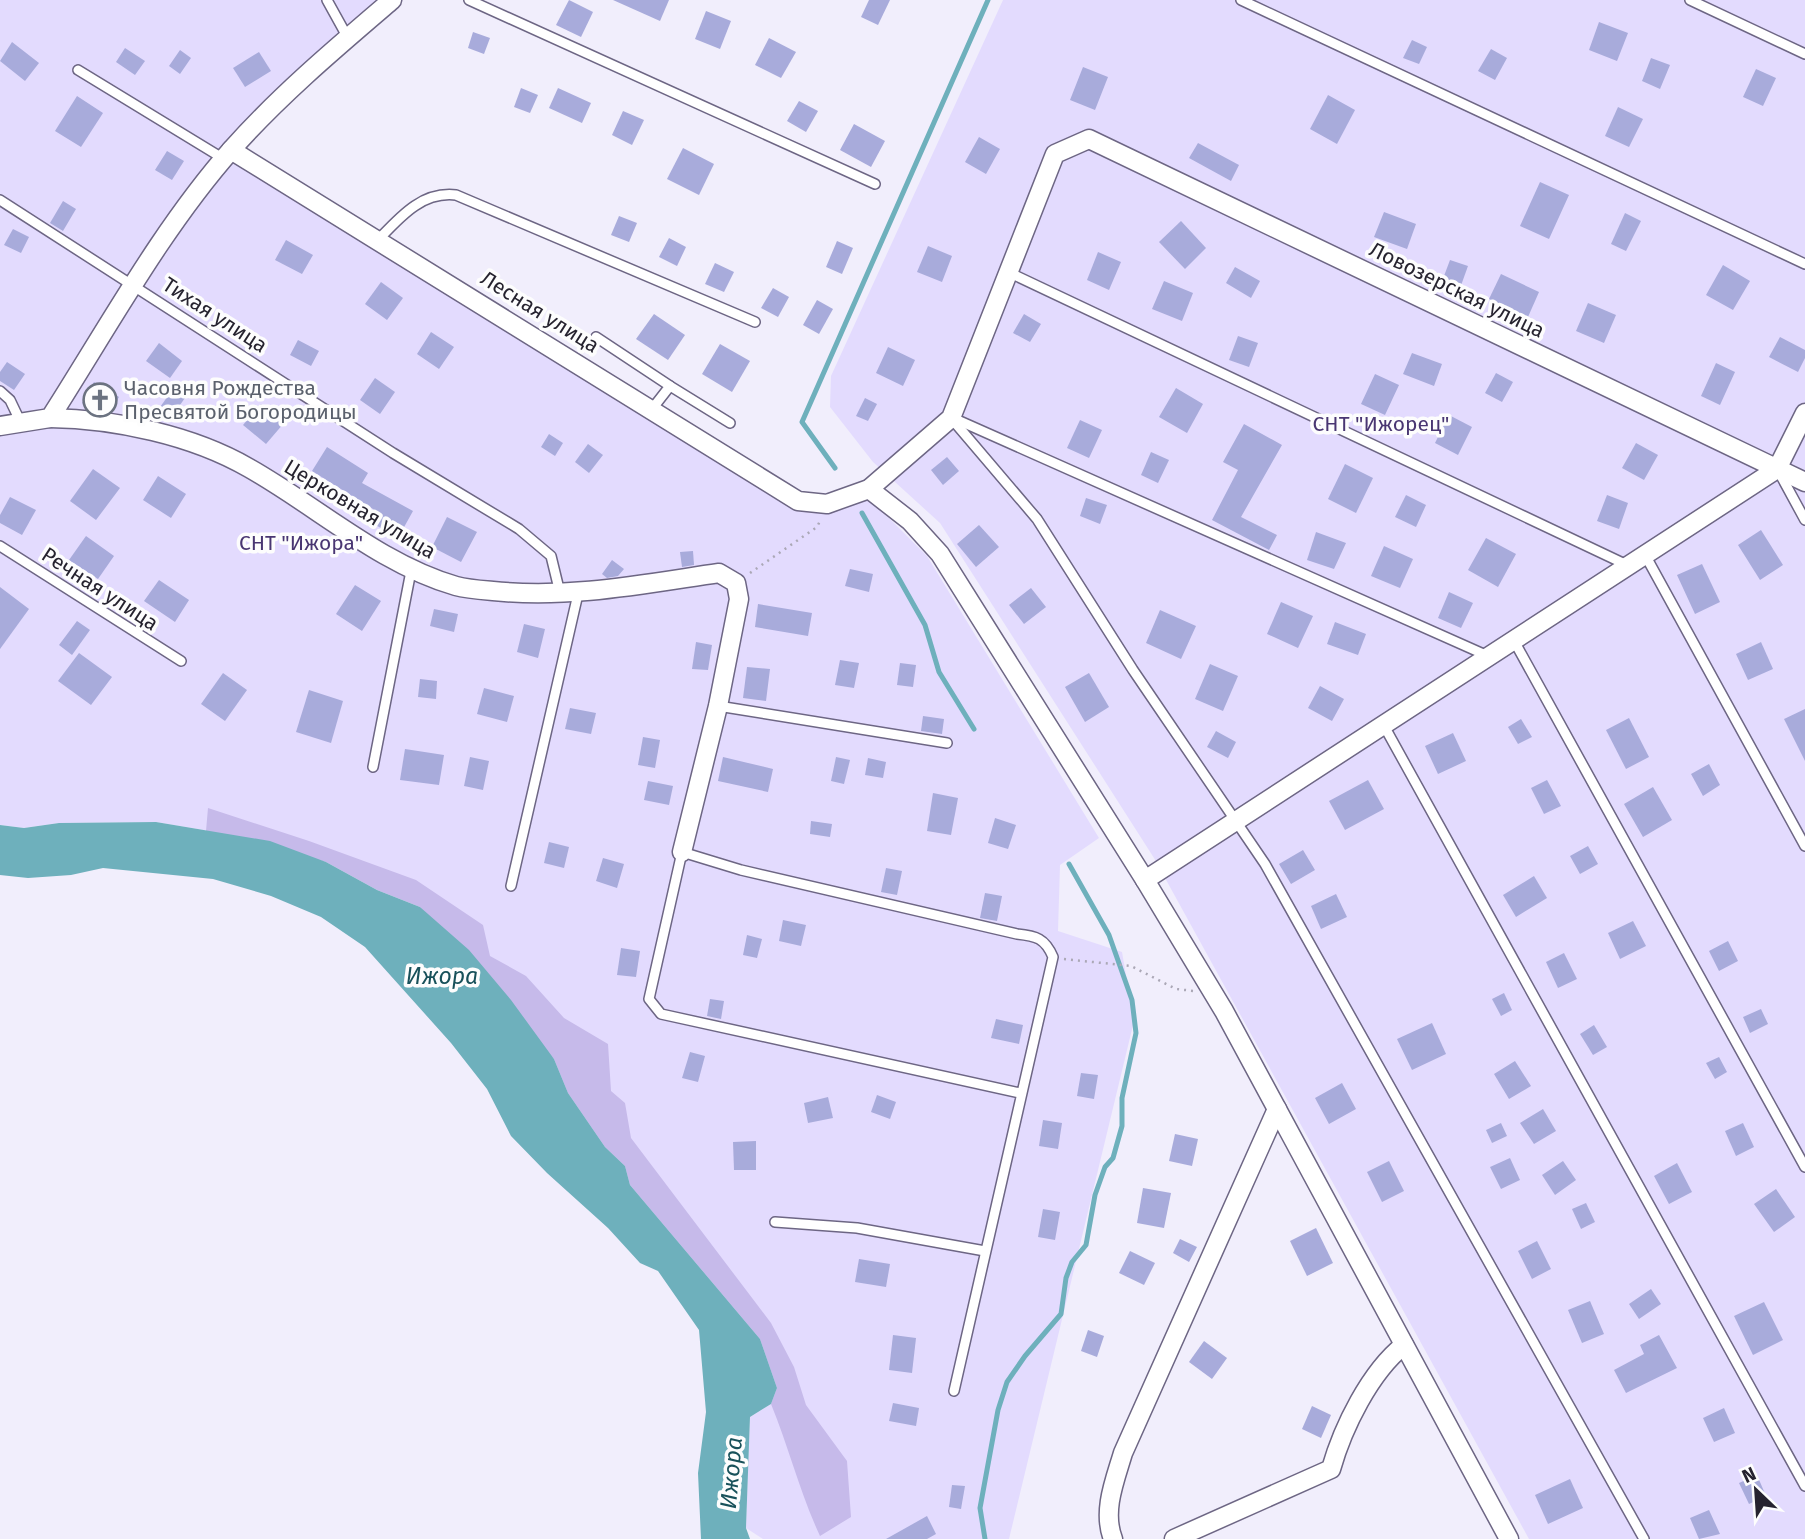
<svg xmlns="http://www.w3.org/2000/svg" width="1805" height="1539" font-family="'Fira Sans',sans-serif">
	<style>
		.green { fill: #e3dbfe }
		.forest { fill: #c6baea }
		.water { fill: #6eb0bc }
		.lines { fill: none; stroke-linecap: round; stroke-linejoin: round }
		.stream { stroke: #6eb0bc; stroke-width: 5 }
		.building { fill: #a8abdb }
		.service-casing { stroke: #6d6684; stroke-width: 12 }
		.minor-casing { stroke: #6d6684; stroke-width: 21 }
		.path { stroke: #aba8b6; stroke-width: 2.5; stroke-dasharray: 2 5; stroke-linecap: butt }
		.service { stroke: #fff; stroke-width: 9 }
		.minor { stroke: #fff; stroke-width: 18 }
		.labels { text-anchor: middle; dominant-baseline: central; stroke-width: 7; stroke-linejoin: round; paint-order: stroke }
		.street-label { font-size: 21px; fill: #26232f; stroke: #fdfdfd }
		.worship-label { font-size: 21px; fill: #5b616d; stroke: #fdfdfd; text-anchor: start }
		.park-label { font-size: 21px; fill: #493672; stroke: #fdfdfd }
		.water-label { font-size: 23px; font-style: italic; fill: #18515a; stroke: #fdfdfd }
	</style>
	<rect width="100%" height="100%" fill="#f1eefc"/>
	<g class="green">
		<polygon points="0,0 392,0 231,150 798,501 869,489 885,514 927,556 1099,838 1060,865 1058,931 1122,952 1134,1021 1009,1539 763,1539 746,1528 750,1417 771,1404 420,907 326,862 270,841 156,822 59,823 24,828 0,825"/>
		<polygon points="1003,0 1805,0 1805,1539 1529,1539 1154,858 940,523 873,462 830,407 831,376"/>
	</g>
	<path class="forest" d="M208,808L309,841L416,880L483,925L490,956L526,976L564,1018L608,1044L611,1091L625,1103L631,1138L771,1323L794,1367L806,1405L847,1461L851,1517L820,1536C800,1493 789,1448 771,1404L777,1388L760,1339L630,1185L625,1166L605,1147L568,1093L554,1059L420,907L377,890L326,862L206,831Z"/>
	<polygon class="water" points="156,822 270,841 326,862 377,890 420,907 469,950 511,1000 554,1059 568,1093 605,1147 625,1166 630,1185 760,1339 777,1388 771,1404 750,1417 746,1528 750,1539 701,1539 698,1473 706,1412 699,1330 658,1271 640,1263 608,1228 547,1173 511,1136 487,1089 451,1043 365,947 321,917 271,896 213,879 103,868 71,875 28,878 0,875 0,825 24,828 59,823"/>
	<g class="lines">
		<g class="stream">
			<polyline points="835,468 802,422 988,0"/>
			<polyline points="862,513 925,625 939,672 974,729"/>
			<polyline points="985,1539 980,1508 998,1410 1007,1382 1025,1356 1061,1314 1066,1278 1072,1262 1086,1245 1095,1195 1105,1167 1113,1158 1122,1126 1122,1098 1136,1033 1132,1000 1109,935 1069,864"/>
		</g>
	</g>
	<g class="building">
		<polygon points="569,0 593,12 581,37 556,25"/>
		<polygon points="613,0 669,0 660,21"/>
		<polygon points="869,0 890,0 878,25 861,17"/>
		<polygon points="706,11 731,21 720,49 695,39"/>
		<polygon points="1599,22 1628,33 1617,61 1589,50"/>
		<polygon points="473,32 490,38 484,54 468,48"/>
		<polygon points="769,38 796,52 781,78 755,65"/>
		<polygon points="1412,40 1427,47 1419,64 1403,58"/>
		<polygon points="12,42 39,63 25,81 0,61"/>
		<polygon points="125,48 145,61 135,75 116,62"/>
		<polygon points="1491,49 1507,58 1495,80 1478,71"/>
		<polygon points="180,50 191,58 180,74 169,66"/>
		<polygon points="259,52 271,71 245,87 233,68"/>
		<polygon points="1651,58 1670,65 1660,89 1642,81"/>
		<polygon points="1083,67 1108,77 1095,110 1070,100"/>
		<polygon points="1756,69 1776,78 1763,106 1743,97"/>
		<polygon points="521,88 538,95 530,113 514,107"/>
		<polygon points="558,88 591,103 582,123 549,108"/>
		<polygon points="1328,95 1355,110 1337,144 1310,129"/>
		<polygon points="77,96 103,113 81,147 55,131"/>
		<polygon points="799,101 818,111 806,132 787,121"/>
		<polygon points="1618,107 1643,119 1629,147 1605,136"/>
		<polygon points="623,111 644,120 632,145 612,135"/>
		<polygon points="854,124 885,141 871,167 840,150"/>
		<polygon points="979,137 1000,149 986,174 965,162"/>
		<polygon points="1198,143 1239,165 1231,181 1189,158"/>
		<polygon points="683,148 714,164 699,195 667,179"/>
		<polygon points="167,151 184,161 172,180 155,170"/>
		<polygon points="1540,182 1569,195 1549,239 1520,226"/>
		<polygon points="63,201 76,209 63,231 50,223"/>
		<polygon points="1384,212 1416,224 1407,249 1374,237"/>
		<polygon points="1625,213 1641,221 1626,251 1611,244"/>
		<polygon points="619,216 637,223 629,242 611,235"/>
		<polygon points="1181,221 1206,248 1185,269 1159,242"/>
		<polygon points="13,229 29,237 21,253 4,245"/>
		<polygon points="669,238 686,247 677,266 659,257"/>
		<polygon points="286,240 313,255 302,274 275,260"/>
		<polygon points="837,241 853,248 842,274 826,267"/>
		<polygon points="928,246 952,256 942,282 917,272"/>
		<polygon points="1098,252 1121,262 1109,290 1087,280"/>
		<polygon points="1450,260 1468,266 1459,291 1441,284"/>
		<polygon points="715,263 734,272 724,292 705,284"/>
		<polygon points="1723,265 1750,281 1733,310 1706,295"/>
		<polygon points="1235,267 1260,281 1251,298 1226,283"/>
		<polygon points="1501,274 1539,292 1528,317 1489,299"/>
		<polygon points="1164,281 1193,293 1182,321 1152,309"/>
		<polygon points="381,282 403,298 387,320 365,304"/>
		<polygon points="773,288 789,297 778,317 761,308"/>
		<polygon points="817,300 833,309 819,334 803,325"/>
		<polygon points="1588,303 1616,315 1604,343 1576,331"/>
		<polygon points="654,314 685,335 668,360 636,339"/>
		<polygon points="1024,314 1041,324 1030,342 1013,333"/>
		<polygon points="431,332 454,347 439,369 417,354"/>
		<polygon points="1238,336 1258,343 1249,367 1229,360"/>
		<polygon points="1780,337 1805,350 1805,358 1798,372 1769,357"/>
		<polygon points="298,340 319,351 311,366 290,355"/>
		<polygon points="159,343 182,361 170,378 146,361"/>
		<polygon points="720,344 750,361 732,392 702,374"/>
		<polygon points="888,347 915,360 903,386 876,373"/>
		<polygon points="1412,353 1442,364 1434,386 1403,374"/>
		<polygon points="7,362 25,374 14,390 0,381 0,372"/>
		<polygon points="1716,363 1735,372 1720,405 1701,396"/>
		<polygon points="1496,373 1513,382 1502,402 1485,393"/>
		<polygon points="1375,374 1399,385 1385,415 1361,404"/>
		<polygon points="375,378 395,392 380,414 360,400"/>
		<polygon points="94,382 119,397 110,412 93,409 82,403"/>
		<polygon points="175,386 187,395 171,418 158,410"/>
		<polygon points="1176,388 1203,404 1187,433 1159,417"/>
		<polygon points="865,398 877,404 868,421 856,416"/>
		<polygon points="261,404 284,423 266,444 243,425"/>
		<polygon points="1449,415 1472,427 1458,455 1435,443"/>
		<polygon points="1080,420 1102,430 1089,458 1067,448"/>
		<polygon points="1244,424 1282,445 1241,517 1277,535 1269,550 1212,520 1238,470 1223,462"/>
		<polygon points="549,434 563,443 555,456 541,447"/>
		<polygon points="1636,443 1658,455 1644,480 1622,468"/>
		<polygon points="588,444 603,455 589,473 575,462"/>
		<polygon points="327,447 368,473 362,483 413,511 398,538 367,520 373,509 312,471"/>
		<polygon points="1151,452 1169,460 1158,483 1141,475"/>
		<polygon points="947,457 959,471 943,485 931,470"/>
		<polygon points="1345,464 1373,478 1356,513 1328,499"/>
		<polygon points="93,469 120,488 96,520 70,501"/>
		<polygon points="158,476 186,494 171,518 143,500"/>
		<polygon points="1406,495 1426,505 1416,527 1395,517"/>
		<polygon points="1607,495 1628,503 1619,529 1597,521"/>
		<polygon points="10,497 36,510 22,535 0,523 0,515"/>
		<polygon points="1086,498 1107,505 1100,524 1080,516"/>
		<polygon points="447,517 477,532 461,562 432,547"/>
		<polygon points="979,525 999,547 976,567 957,544"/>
		<polygon points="1761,530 1783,565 1760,580 1738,545"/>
		<polygon points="1316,532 1346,543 1334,569 1307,560"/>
		<polygon points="86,536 114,556 98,579 69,560"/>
		<polygon points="1486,538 1516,554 1498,587 1468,570"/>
		<polygon points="1384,546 1413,559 1400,588 1371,576"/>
		<polygon points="693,551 694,565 682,567 680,552"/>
		<polygon points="612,560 624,569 618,576 607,578 602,574"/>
		<polygon points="1702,564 1720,602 1695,614 1677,575"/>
		<polygon points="850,569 873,574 869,592 845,586"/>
		<polygon points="159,580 189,600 175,622 144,601"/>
		<polygon points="355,585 381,601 362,631 336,614"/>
		<polygon points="0,587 29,609 0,649"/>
		<polygon points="1031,588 1046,607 1024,624 1009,605"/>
		<polygon points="1449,592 1473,603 1461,628 1438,618"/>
		<polygon points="1281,602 1313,616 1298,648 1267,634"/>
		<polygon points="758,604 812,613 808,636 755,627"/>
		<polygon points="434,609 458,614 454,632 430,626"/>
		<polygon points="1160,610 1196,626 1181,659 1146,643"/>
		<polygon points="77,621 90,630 72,655 59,645"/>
		<polygon points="1335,622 1366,634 1358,655 1327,644"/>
		<polygon points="524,624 545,629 538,658 517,652"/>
		<polygon points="696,642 712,645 708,670 692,669"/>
		<polygon points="1761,642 1773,669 1748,680 1736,654"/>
		<polygon points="79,653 112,677 91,705 58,681"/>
		<polygon points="840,660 859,663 854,688 835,685"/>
		<polygon points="900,663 916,665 913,687 897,685"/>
		<polygon points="1210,664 1238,676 1223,711 1195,699"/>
		<polygon points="747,667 770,669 766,701 743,698"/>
		<polygon points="223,673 247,690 225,721 201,704"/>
		<polygon points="1089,673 1109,707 1085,722 1065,687"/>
		<polygon points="420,679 437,681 436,699 418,697"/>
		<polygon points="1320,686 1344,699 1332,721 1308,708"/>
		<polygon points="484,688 514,696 507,722 477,714"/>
		<polygon points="309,690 343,701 331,743 296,732"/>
		<polygon points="570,708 596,713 591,734 565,729"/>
		<polygon points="1805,709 1805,761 1784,719"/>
		<polygon points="923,716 944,719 942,734 921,731"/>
		<polygon points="1629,718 1649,757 1626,769 1606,730"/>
		<polygon points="1521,719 1532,737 1518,744 1508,727"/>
		<polygon points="1216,731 1236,742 1228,758 1207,747"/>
		<polygon points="1453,733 1466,761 1438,774 1425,746"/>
		<polygon points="643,737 660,740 655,768 638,765"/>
		<polygon points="405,749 444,755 439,785 400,780"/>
		<polygon points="470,757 489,761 483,790 464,786"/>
		<polygon points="723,757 773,769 768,792 718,781"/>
		<polygon points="836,757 850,760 844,784 831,781"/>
		<polygon points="868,758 886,762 883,778 865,775"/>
		<polygon points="1709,764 1720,785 1703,796 1691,774"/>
		<polygon points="1368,780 1384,809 1345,830 1329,801"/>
		<polygon points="1547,780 1561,806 1544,814 1531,788"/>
		<polygon points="648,781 673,786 669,805 644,800"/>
		<polygon points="1653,787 1672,820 1643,837 1624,804"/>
		<polygon points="933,793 958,798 951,835 927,831"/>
		<polygon points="995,818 1016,825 1008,849 988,843"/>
		<polygon points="811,821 832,824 830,837 810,834"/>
		<polygon points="549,842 569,847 564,868 544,863"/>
		<polygon points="1588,846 1598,864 1580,874 1570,856"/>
		<polygon points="1303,850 1315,870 1291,884 1279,864"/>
		<polygon points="603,858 624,864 617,888 596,881"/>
		<polygon points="886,868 902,871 897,895 881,892"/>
		<polygon points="1534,876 1547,898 1516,917 1503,895"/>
		<polygon points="985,893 1002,896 997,921 980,918"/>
		<polygon points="1336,894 1347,917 1321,929 1311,906"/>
		<polygon points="783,920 806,925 801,946 779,941"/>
		<polygon points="1633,921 1646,946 1620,959 1608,933"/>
		<polygon points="747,935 762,939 757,958 743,955"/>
		<polygon points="1728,941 1738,961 1719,971 1709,951"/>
		<polygon points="621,948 640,951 636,977 617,975"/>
		<polygon points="1564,953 1577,979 1558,988 1546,962"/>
		<polygon points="1504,993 1512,1010 1501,1016 1492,999"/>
		<polygon points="710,999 724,1001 721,1019 707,1016"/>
		<polygon points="1761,1009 1768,1024 1750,1033 1743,1017"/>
		<polygon points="996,1019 1023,1025 1019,1044 991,1038"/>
		<polygon points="1432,1023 1446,1054 1412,1070 1397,1039"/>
		<polygon points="1594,1025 1607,1047 1593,1055 1580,1034"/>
		<polygon points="690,1052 705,1056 698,1082 682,1078"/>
		<polygon points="1719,1057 1727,1072 1715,1079 1706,1063"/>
		<polygon points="1515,1061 1531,1086 1509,1099 1494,1074"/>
		<polygon points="1081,1073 1098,1075 1094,1099 1077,1096"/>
		<polygon points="1342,1083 1356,1109 1329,1124 1315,1098"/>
		<polygon points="877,1095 896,1102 890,1119 871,1112"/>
		<polygon points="828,1097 833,1118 808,1123 804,1103"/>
		<polygon points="1543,1109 1556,1131 1534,1144 1520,1123"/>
		<polygon points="1043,1120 1062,1123 1058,1149 1039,1146"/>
		<polygon points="1501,1123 1507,1136 1492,1143 1486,1130"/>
		<polygon points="1743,1123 1754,1147 1736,1156 1725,1131"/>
		<polygon points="1175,1134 1198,1139 1192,1166 1169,1161"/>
		<polygon points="756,1141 756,1170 734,1170 733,1142"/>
		<polygon points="1510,1158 1520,1180 1501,1189 1490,1167"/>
		<polygon points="1389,1161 1404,1191 1382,1202 1367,1172"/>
		<polygon points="1563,1161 1576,1180 1555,1195 1542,1175"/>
		<polygon points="1677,1163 1692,1192 1669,1204 1654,1176"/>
		<polygon points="1143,1188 1171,1193 1164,1228 1137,1223"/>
		<polygon points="1776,1189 1795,1217 1774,1232 1754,1204"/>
		<polygon points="1586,1203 1595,1222 1581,1229 1572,1209"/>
		<polygon points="1043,1209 1060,1212 1055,1240 1038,1237"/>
		<polygon points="1316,1228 1333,1263 1307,1276 1290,1241"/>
		<polygon points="1180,1239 1197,1247 1189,1262 1173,1253"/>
		<polygon points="1537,1241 1551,1269 1532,1279 1518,1251"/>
		<polygon points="1130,1251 1155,1263 1144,1285 1119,1273"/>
		<polygon points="859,1259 890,1264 886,1287 855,1282"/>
		<polygon points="1651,1289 1661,1304 1639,1319 1629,1304"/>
		<polygon points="1590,1301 1604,1334 1582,1343 1568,1310"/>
		<polygon points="1764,1302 1783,1340 1753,1355 1734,1316"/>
		<polygon points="1088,1330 1104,1336 1097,1357 1081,1351"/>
		<polygon points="893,1335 916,1338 912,1373 889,1370"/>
		<polygon points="1659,1335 1677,1368 1626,1393 1614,1370 1644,1354 1640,1345"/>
		<polygon points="1204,1341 1227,1358 1212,1379 1189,1362"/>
		<polygon points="893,1403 919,1408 916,1426 889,1421"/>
		<polygon points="1312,1406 1331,1415 1321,1438 1302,1429"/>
		<polygon points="1724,1408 1735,1433 1714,1442 1703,1418"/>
		<polygon points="1757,1475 1766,1496 1749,1504 1739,1483"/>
		<polygon points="1570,1479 1583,1508 1548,1524 1535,1495"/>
		<polygon points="952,1485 965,1486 961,1509 949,1507"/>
		<polygon points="1709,1510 1720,1534 1699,1539 1690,1518"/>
		<polygon points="927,1516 936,1534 927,1539 886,1539"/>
	</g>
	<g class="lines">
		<defs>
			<g id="service">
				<polyline points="327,0 348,38"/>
				<polyline points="469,0 875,184"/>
				<polyline points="1241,0 1805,264"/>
				<polyline points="1690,0 1805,54"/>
				<polyline points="78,70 224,159"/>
				<polyline points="0,200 393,453 519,529 551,556 560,593"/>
				<path d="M378,240C400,217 422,191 456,195L755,322"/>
				<polyline points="1008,272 1627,565"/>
				<polyline points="596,337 670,386 652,409"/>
				<polyline points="670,386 730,423"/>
				<polyline points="0,391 10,400 21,423"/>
				<polyline points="951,418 1037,519 1133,670 1265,864 1644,1539"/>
				<polyline points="953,418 1488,656"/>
				<polyline points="1780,474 1805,520"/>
				<polyline points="0,546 181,661"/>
				<polyline points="1644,553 1805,846"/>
				<polyline points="1513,639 1805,1167"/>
				<polyline points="718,706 947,743"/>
				<polyline points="1383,724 1805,1486"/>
				<polyline points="373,767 411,571"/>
				<polyline points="511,886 578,594"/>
				<polyline points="775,1222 857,1228 985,1251"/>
				<path d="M954,1391L1053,957C1045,938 1036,936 1017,934L741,870L682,852L649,999L661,1014L1020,1093"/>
			</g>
			<g id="minor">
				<polyline points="231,150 798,501 827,504 869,489 951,418 1055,154 1089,139 1805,482"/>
				<path d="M50,418C115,419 192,435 249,468C318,507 380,564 456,586C467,589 481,590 493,591C570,599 644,584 719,573L736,583L739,599L718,706L682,852"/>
				<path d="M0,426L50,418C107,329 162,228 232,149C280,95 337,47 392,0"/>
				<polyline points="869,489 910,521 940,554 1145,880 1224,1011 1509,1539"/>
				<polyline points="1145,880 1777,469 1805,413"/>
				<path d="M1113,1539C1102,1511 1115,1480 1123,1453L1277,1109"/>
				<path d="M1174,1539L1331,1469C1343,1427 1370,1372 1404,1345"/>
			</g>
		</defs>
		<use href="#service" class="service-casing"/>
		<use href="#minor" class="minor-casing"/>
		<g class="path">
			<polyline points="750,573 817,527 820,521"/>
			<polyline points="1064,959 1131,966 1176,989 1194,991"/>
		</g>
		<use href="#service" class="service"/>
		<use href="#minor" class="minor"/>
	</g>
	<defs>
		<symbol id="church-ring" viewBox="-11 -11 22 22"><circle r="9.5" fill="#fdfdfd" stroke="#6b7280" stroke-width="1.5"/><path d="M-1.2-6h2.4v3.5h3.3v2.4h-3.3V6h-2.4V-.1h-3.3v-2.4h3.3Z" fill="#6b7280"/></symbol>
	</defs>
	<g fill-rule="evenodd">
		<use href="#church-ring" x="81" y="381" width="38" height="38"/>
	</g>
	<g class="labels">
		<g class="street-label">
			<text transform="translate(1457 290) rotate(26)">Ловозерская улица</text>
			<text transform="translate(540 312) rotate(32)">Лесная улица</text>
			<text transform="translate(215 315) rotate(33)">Тихая улица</text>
			<text transform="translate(360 509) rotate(31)">Церковная улица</text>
			<text transform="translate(100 589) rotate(33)">Речная улица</text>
		</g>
		<g class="worship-label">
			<text x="124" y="388">Часовня Рождества<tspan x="124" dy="24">Пресвятой Богородицы</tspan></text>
		</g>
		<g class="park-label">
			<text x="1381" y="424">СНТ "Ижорец"</text>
			<text x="301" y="543">СНТ "Ижора"</text>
		</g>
		<g class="water-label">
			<text x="442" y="976">Ижора</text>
			<text transform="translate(731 1473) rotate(-85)">Ижора</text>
		</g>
	</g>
	<g transform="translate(1756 1490) rotate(335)" stroke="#fdfdfd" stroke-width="5" paint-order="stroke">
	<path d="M0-5L12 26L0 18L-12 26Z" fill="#26232f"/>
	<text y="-10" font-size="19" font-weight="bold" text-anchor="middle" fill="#26232f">N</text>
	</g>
</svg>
